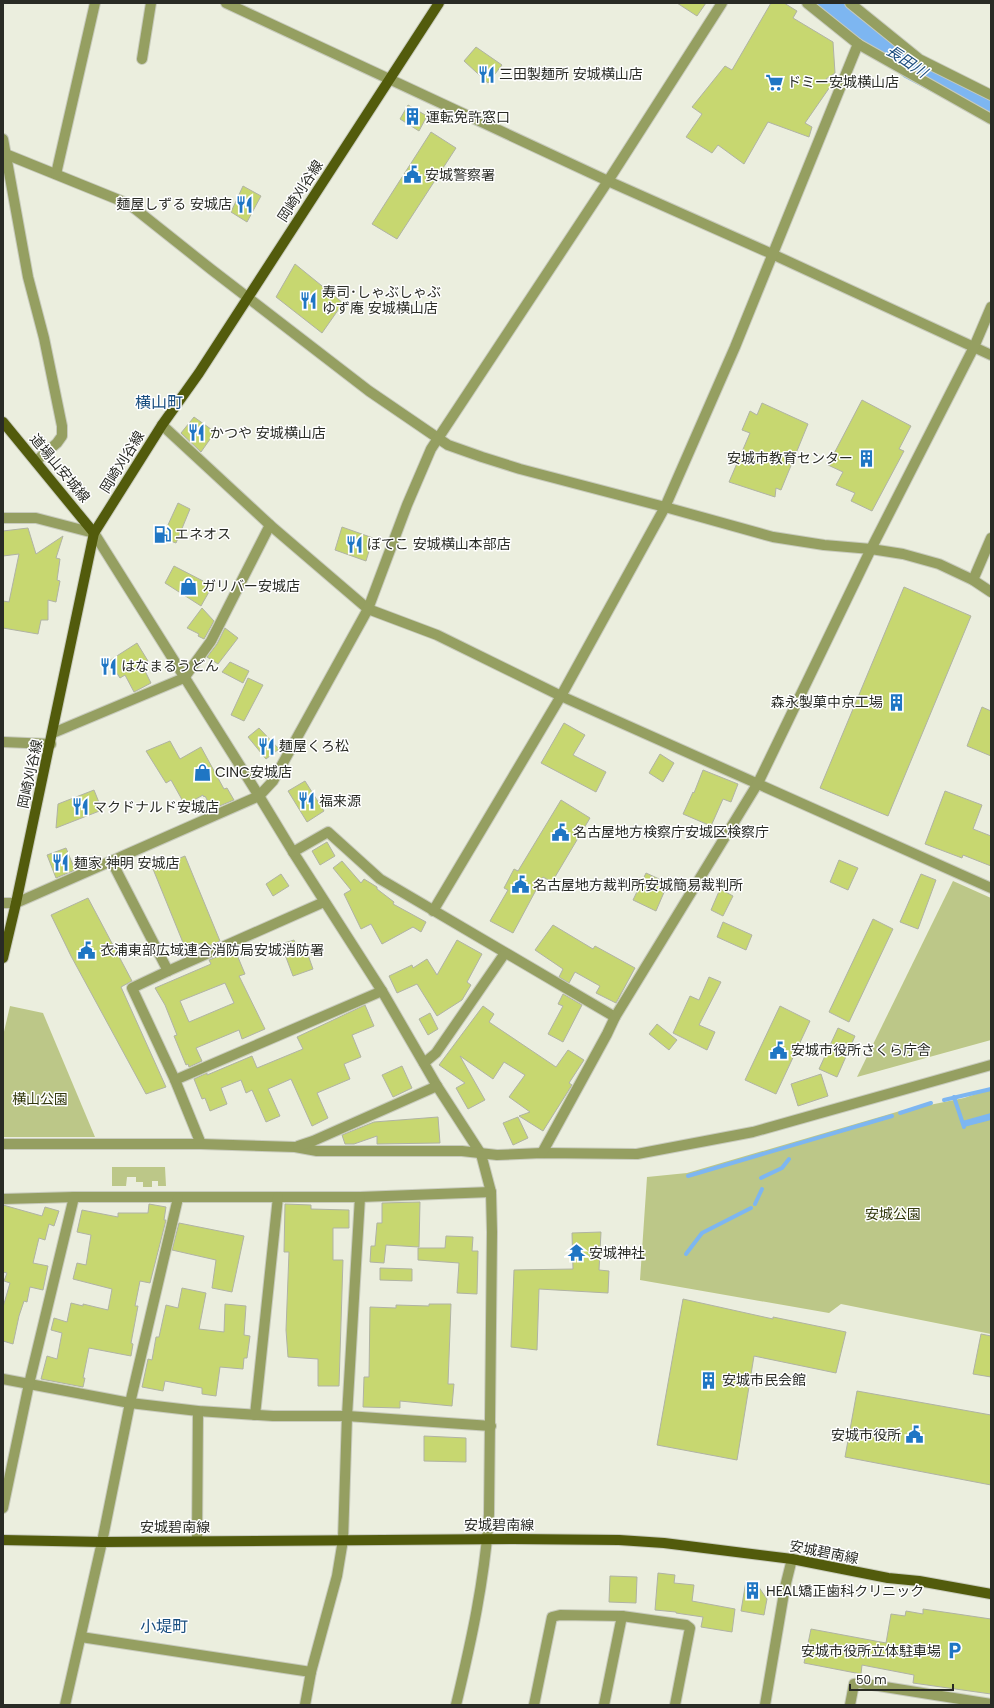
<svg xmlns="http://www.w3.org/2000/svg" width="994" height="1708" font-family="Poppins,'Noto Sans JP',sans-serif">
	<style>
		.green { fill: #bcc788 }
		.water { fill: #7db6f1 }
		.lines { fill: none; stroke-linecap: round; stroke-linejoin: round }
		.stream { stroke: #7db6f1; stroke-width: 4 }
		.river { stroke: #7db6f1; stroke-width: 25 }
		.building { fill: #c7d770; stroke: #b0b3a4; fill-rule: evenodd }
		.minor-casing { stroke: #c8cbbd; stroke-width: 12 }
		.major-casing { stroke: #c8cbbd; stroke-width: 12 }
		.minor { stroke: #959f61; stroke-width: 10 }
		.major { stroke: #525b0c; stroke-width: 10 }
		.labels { text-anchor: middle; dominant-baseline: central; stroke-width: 3; stroke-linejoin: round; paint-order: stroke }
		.poi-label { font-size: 14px; fill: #292b25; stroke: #fff; text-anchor: start }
		.street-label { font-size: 14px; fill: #292b25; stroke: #fff }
		.park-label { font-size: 14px; fill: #31370b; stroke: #fff }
		.water-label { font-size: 15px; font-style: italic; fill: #1a4c7c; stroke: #fff }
		.quarter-label { font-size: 16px; fill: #184d7f; stroke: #fff }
	</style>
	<rect width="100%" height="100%" fill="#ebeede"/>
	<g class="green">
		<polygon points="953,881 991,898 991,1040 857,1077"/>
		<polygon points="10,1006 43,1013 95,1137 3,1137 3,1036"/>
		<polygon points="991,1089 991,1334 841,1304 829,1313 640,1280 647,1177 687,1173 900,1111 964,1098"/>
		<polygon points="112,1167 165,1167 166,1186 158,1186 158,1181 152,1181 152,1187 143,1187 143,1182 136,1182 136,1177 127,1177 126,1186 112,1186"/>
	</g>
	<polygon class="water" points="991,1113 991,1120 964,1127 962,1121"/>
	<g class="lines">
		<g class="stream">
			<polyline points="954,1097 964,1127"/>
			<polyline points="944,1100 991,1089"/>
			<polyline points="900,1113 931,1103"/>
			<polyline points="688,1176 892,1116"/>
			<polyline points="761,1178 782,1168 789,1159"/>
			<polyline points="755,1204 762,1189"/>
			<polyline points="686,1254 702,1233 751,1208"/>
		</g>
		<polyline class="river" points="830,3 911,67 991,109"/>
	</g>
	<g class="building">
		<polygon points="677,3 706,3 697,16"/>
		<polygon points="771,3 784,3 797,11 793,18 833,42 835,73 826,79 832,84 805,123 812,127 809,137 768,122 744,164 718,145 712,153 686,137 702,114 692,107 725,66 732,70"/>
		<polygon points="476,47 502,65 488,83 464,61"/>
		<polygon points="408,105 427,116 419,131 400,119"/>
		<polygon points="431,132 456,148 397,239 372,224"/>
		<polygon points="243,186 261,196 247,222 231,212"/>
		<polygon points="295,264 343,303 322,333 276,297"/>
		<polygon points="862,400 911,426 899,449 904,451 872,511 851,501 855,493 836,485 843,472 828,465"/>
		<polygon points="762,403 808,424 781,490 776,488 775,497 729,482 750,433 742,430 750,411 757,415"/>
		<polygon points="194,417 215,432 201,452 181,433"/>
		<polygon points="178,503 190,509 176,543 162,538"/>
		<polygon points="342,527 373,538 366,561 335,550"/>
		<polygon points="28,528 36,554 63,536 56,558 60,559 57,580 60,581 56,602 48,600 48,620 41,620 38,634 3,628 3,601 9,602 19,554 3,556 3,531"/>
		<polygon points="174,566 203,581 210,590 201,606 165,583"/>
		<polygon points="904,587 971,616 888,816 820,788"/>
		<polygon points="202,608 214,621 204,639 198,636 199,634 187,628"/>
		<polygon points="225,628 238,638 218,664 207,657 217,644"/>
		<polygon points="137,643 148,661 142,665 151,683 134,692 125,675 120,678 109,661"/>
		<polygon points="230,662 249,671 243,683 222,672"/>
		<polygon points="248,678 263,685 244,721 231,715"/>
		<polygon points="982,707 991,711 991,756 967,746"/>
		<polygon points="564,723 585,735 573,755 606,772 596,792 541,763"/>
		<polygon points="259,728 279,749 266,759 248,737"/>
		<polygon points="170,741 180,759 201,747 224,789 227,788 234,800 212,809 205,796 204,797 203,795 185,805 171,780 166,783 146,751"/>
		<polygon points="660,754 674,763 663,782 649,773"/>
		<polygon points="703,770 738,784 731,802 723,799 711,826 683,814 693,792 694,793"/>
		<polygon points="305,781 324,811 307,822 288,791"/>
		<polygon points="94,790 102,810 56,828 58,804"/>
		<polygon points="945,791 982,805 973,829 991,836 991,866 963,855 962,858 925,844"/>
		<polygon points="561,800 590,818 552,882 543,877 513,933 490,921 508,890 504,888 514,869 518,871"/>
		<polygon points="327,842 335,856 320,865 312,851"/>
		<polygon points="66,848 75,870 56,878 47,855"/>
		<polygon points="185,856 220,941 204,948 202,943 186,950 153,869"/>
		<polygon points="839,860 858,868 848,890 830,882"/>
		<polygon points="342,861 361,883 364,879 377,887 377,889 394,902 393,904 426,922 421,932 413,927 382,944 371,924 361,929 344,894 351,890 333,868"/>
		<polygon points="646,873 668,883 656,911 633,900"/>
		<polygon points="281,874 289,886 273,896 266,884"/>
		<polygon points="921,874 936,880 918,929 900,922"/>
		<polygon points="720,889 733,896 723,916 711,910"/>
		<polygon points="88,898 132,981 121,987 166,1087 146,1094 71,956 51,915"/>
		<polygon points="873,919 893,929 849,1022 829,1012"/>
		<polygon points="723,922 752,935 746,950 717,937"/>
		<polygon points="553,925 593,949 595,946 635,968 616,1003 596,993 600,986 575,972 569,983 559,977 563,969 535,950"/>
		<polygon points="294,940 298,951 307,952 313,969 293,976 281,944"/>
		<polygon points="457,940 482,954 467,982 471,985 462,1000 437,1016 417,984 397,993 389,976 412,965 413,968 427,959 437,975"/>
		<path d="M235,950L245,974L239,976L265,1029L242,1039L239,1030L196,1048L202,1061L189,1067L188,1064L186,1065L174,1036L177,1035L165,1005L155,988L211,964L209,960ZM225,983L234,1003L189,1022L180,1001Z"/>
		<polygon points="709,977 721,982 699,1025 715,1032 707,1050 673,1033 690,996 699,1000"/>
		<polygon points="563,994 582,1005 563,1042 548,1034 563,1006 558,1004"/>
		<polygon points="365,1005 374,1026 352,1035 361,1057 344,1064 350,1079 317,1093 328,1118 312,1126 291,1079 268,1089 280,1116 266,1122 252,1090 246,1093 241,1080 221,1088 227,1104 210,1111 205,1098 202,1099 194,1079 207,1073 207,1075 252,1056 257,1068 303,1049 297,1037"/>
		<polygon points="483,1006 494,1014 489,1022 556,1067 568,1050 584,1060 569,1083 572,1085 543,1131 519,1116 530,1112 509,1097 525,1075 504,1062 493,1079 460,1056 485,1100 468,1109 456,1088 465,1083 439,1065"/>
		<polygon points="780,1006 810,1021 776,1094 745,1080"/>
		<polygon points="430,1013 438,1029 428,1035 419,1019"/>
		<polygon points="657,1024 677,1040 669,1050 649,1034"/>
		<polygon points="838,1028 855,1036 837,1077 819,1069"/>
		<polygon points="402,1066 412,1088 393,1097 382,1075"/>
		<polygon points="821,1074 828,1096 798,1106 791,1084"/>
		<polygon points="438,1117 440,1143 377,1144 377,1136 354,1144 345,1144 342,1135 374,1122"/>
		<polygon points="518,1117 528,1138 513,1145 503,1123"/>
		<polygon points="420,1202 419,1247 386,1245 384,1263 370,1262 371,1246 375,1246 377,1223 382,1223 382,1203"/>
		<polygon points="149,1204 166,1207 164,1220 166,1220 150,1283 140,1281 135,1306 138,1306 131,1343 133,1344 131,1356 89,1348 83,1378 85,1378 83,1387 41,1379 47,1356 57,1359 62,1333 51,1330 54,1318 67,1322 71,1303 83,1306 83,1304 108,1310 112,1289 73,1279 77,1263 86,1265 91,1235 77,1232 82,1210 118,1217 118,1213 148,1213"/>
		<polygon points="285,1204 311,1205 311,1209 349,1210 349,1228 333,1228 333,1260 343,1260 339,1386 318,1386 318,1359 288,1357 286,1330 289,1252 284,1252"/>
		<polygon points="3,1205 42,1216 45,1207 59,1211 54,1226 49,1224 45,1240 39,1238 33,1263 48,1266 43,1290 30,1287 27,1302 24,1301 19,1316 13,1344 3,1341 3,1307 10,1283 4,1281 7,1273 3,1272"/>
		<polygon points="179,1223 244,1236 232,1292 212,1288 216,1260 172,1250"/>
		<polygon points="601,1232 599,1270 609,1271 608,1293 539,1289 537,1350 511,1347 514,1270 573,1269 572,1233"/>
		<polygon points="446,1236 473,1237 472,1251 478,1251 477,1294 457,1293 459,1263 418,1260 418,1248 445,1248"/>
		<polygon points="380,1268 412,1269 412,1281 380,1280"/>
		<polygon points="182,1288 206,1293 199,1329 224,1332 225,1304 246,1306 244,1335 250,1336 247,1358 244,1358 243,1369 220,1367 216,1396 202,1394 202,1388 165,1381 163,1391 142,1387 148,1359 152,1360 156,1337 159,1337 166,1305 178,1308"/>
		<polygon points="683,1299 773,1319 773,1317 846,1332 836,1373 754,1356 737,1460 657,1445"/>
		<polygon points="429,1304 451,1304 448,1384 454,1384 452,1406 400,1401 400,1408 363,1407 364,1377 369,1377 370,1307 396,1308 396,1305 429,1306"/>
		<polygon points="981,1334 991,1336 991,1377 973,1374"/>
		<polygon points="857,1391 991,1415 991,1485 845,1457"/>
		<polygon points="424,1436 466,1438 466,1462 424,1461"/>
		<polygon points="658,1573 675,1575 674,1583 694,1585 692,1601 735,1609 732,1632 701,1627 703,1617 676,1613 676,1612 655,1610"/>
		<polygon points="610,1576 637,1577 636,1603 609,1602"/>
		<polygon points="746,1581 756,1583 767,1599 764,1615 741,1611"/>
		<polygon points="923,1609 991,1619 991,1694 913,1683 914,1675 862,1665 861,1674 804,1663 811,1629 886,1643 891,1614 905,1616 906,1611 923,1614"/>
	</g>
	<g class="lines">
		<defs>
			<g id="minor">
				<polyline points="226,3 608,181 772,254 991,355"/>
				<polyline points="807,3 858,44 991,119"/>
				<polyline points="850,3 919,59 991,95"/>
				<polyline points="142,59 151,3"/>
				<polyline points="3,139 28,277 44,338 62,426 62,436 57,443 36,461"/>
				<polyline points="3,153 129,204 212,270 369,391 448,445 482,457 520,469 665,507 773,537 824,545 871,549 903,554 939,564 973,580 991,592"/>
				<polyline points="56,174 95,3"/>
				<polyline points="162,425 270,525 368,609 437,635 561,696 991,888"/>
				<path d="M3,518H36L94,533L259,796L293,852L382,991L437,1086L481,1154L491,1192L492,1232L489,1514C485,1579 471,1642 456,1705"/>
				<polyline points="973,580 991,538"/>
				<polyline points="53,733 184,678 211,641 270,525"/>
				<polyline points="3,742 51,744"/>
				<polyline points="293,852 328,832 380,879 615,1017"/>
				<polyline points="112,862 168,971 132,988 175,1080 201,1144"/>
				<polyline points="3,903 16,903 259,796 273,781 368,609 407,505 431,449 608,181 722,3"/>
				<polyline points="433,911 561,696 665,507 735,347 858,44"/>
				<polyline points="168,971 324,902"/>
				<polyline points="424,1063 436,1053 505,953"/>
				<polyline points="175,1080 382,991"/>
				<polyline points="3,1144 201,1144 295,1147 317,1151 462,1151 497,1155 542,1153 637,1154 753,1132 991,1065"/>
				<polyline points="298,1146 313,1141 437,1086"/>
				<polyline points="542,1153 607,1034 615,1017 758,783 871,549 974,347 991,307"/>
				<polyline points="3,1199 74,1197 360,1197 491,1192"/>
				<polyline points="3,1379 130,1403 198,1411 273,1416 347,1416 491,1426"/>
				<polyline points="255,1415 278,1197"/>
				<polyline points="3,1508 29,1384 74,1197"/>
				<polyline points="197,1541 198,1411"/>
				<polyline points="81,1637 311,1672"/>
				<polyline points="65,1705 102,1542 130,1403 178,1198"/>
				<polyline points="305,1705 311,1672 337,1576 343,1540 347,1416 360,1197"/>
				<polyline points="534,1705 552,1617 560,1615 622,1616 686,1625 690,1628 675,1705"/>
				<polyline points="604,1705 622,1616"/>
				<polyline points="765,1705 785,1587 792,1559"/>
				<polyline points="850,1705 854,1684 860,1683 991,1704"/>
			</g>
			<g id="major">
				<polyline points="3,422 94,533"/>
				<polyline points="3,958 16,903 94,533 162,425 199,373 439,3"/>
				<polyline points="3,1540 102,1542 513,1539 619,1540 664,1543 792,1559 888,1578 919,1581 991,1594"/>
			</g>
		</defs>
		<use href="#minor" class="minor-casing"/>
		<use href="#major" class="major-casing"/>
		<use href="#minor" class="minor"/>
		<use href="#major" class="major"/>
	</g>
	<defs>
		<symbol id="restaurant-bare" viewBox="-9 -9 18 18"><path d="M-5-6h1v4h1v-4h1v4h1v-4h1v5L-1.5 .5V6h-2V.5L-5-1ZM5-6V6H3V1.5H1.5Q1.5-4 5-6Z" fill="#1f76c4" stroke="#fff" stroke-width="2.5" paint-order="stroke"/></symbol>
		<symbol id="supermarket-bare" viewBox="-9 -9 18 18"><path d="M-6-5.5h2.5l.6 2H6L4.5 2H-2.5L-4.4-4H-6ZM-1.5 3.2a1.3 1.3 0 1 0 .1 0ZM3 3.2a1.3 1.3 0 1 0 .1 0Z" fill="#1f76c4" stroke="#fff" stroke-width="2.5" paint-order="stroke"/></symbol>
		<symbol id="building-bare" viewBox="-9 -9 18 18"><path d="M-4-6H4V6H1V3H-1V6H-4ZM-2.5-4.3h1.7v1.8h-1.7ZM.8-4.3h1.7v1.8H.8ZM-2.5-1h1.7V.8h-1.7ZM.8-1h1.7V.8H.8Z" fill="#1f76c4" stroke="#fff" stroke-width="2.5" paint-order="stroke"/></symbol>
		<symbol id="civic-bare" viewBox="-9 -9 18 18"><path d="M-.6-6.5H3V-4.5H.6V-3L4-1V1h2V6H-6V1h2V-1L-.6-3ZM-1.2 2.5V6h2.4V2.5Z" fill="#1f76c4" stroke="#fff" stroke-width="2.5" paint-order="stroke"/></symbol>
		<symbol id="fuel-bare" viewBox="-9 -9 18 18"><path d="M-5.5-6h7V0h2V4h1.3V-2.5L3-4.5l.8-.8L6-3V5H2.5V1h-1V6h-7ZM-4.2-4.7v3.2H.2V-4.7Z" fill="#1f76c4" stroke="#fff" stroke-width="2.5" paint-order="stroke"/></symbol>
		<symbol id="shop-bare" viewBox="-9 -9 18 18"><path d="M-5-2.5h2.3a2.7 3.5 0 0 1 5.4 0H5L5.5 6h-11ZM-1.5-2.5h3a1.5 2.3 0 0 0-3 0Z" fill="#1f76c4" stroke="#fff" stroke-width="2.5" paint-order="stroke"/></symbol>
		<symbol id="temple-bare" viewBox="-9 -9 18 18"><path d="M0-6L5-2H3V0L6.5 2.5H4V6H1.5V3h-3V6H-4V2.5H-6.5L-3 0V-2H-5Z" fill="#1f76c4" stroke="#fff" stroke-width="2.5" paint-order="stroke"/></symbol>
		<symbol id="parking-bare" viewBox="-9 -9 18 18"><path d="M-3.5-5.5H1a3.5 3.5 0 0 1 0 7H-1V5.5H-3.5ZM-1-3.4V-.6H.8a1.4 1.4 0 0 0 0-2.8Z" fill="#1f76c4" stroke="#fff" stroke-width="2.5" paint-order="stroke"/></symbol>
	</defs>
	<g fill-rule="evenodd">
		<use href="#restaurant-bare" x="474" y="62" width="25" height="25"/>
		<use href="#supermarket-bare" x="762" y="70" width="25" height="25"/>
		<use href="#building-bare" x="400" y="104" width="25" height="25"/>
		<use href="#civic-bare" x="400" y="162" width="25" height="25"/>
		<use href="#restaurant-bare" x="232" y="192" width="25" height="25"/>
		<use href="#restaurant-bare" x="296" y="288" width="25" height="25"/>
		<use href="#restaurant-bare" x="184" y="420" width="25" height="25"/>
		<use href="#building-bare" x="854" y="446" width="25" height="25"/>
		<use href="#fuel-bare" x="150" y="522" width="25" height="25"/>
		<use href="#restaurant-bare" x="342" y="532" width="25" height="25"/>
		<use href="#shop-bare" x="176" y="574" width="25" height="25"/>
		<use href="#restaurant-bare" x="96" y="654" width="25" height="25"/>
		<use href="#building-bare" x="884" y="690" width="25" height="25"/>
		<use href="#restaurant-bare" x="254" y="734" width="25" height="25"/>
		<use href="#shop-bare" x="190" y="760" width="25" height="25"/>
		<use href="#restaurant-bare" x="294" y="788" width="25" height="25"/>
		<use href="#restaurant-bare" x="68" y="794" width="25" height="25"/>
		<use href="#civic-bare" x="548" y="820" width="25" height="25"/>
		<use href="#restaurant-bare" x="48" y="850" width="25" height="25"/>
		<use href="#civic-bare" x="508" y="872" width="25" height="25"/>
		<use href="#civic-bare" x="74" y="938" width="25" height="25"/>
		<use href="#civic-bare" x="766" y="1038" width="25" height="25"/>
		<use href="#temple-bare" x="564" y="1240" width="25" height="25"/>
		<use href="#building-bare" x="696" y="1368" width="25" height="25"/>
		<use href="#civic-bare" x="902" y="1422" width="25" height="25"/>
		<use href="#building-bare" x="740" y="1578" width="25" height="25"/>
		<use href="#parking-bare" x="942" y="1638" width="25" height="25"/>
	</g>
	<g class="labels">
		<g class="poi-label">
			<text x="499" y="74">三田製麺所 安城横山店</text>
			<text x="787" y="82">ドミー安城横山店</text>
			<text x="426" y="117">運転免許窓口</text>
			<text x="425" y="175">安城警察署</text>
			<text x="232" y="204" text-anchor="end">麺屋しずる 安城店</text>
			<text x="322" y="292">寿司･しゃぶしゃぶ<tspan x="322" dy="16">ゆず庵 安城横山店</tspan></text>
			<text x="210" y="433">かつや 安城横山店</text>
			<text x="853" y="458" text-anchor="end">安城市教育センター</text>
			<text x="175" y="534">エネオス</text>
			<text x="367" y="544">ぼてこ 安城横山本部店</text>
			<text x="202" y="586">ガリバー安城店</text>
			<text x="121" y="666">はなまるうどん</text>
			<text x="883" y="702" text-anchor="end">森永製菓中京工場</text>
			<text x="279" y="746">麺屋くろ松</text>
			<text x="215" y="772">CINC安城店</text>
			<text x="319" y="801">福来源</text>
			<text x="93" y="807">マクドナルド安城店</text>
			<text x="573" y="832">名古屋地方検察庁安城区検察庁</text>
			<text x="74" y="863">麺家 神明 安城店</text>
			<text x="533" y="885">名古屋地方裁判所安城簡易裁判所</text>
			<text x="100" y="950">衣浦東部広域連合消防局安城消防署</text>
			<text x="791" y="1050">安城市役所さくら庁舎</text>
			<text x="589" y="1253">安城神社</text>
			<text x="722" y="1380">安城市民会館</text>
			<text x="901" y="1435" text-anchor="end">安城市役所</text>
			<text x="766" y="1591">HEAL矯正歯科クリニック</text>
			<text x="941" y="1651" text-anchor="end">安城市役所立体駐車場</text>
		</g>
		<g class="street-label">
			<text transform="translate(300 191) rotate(-57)">岡崎刈谷線</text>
			<text transform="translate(122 462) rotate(-58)">岡崎刈谷線</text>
			<text transform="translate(60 468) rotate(50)">道場山安城線</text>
			<text transform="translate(30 774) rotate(-78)">岡崎刈谷線</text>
			<text x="499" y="1525">安城碧南線</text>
			<text x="175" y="1527">安城碧南線</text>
			<text transform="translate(824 1552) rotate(11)">安城碧南線</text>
		</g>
		<g class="park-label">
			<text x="40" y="1099">横山公園</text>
			<text x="893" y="1214">安城公園</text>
		</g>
		<g class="water-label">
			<text transform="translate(907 61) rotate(34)">長田川</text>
		</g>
		<g class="quarter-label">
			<text x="159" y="402">横山町</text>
			<text x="164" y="1626">小堤町</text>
		</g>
	</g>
	<rect width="994" height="1708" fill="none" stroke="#292b25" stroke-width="8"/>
	<path d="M850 1684v6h103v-6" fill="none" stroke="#292b25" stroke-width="2"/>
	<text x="856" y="1684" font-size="12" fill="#292b25" stroke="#ffffff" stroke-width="3" paint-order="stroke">50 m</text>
</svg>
